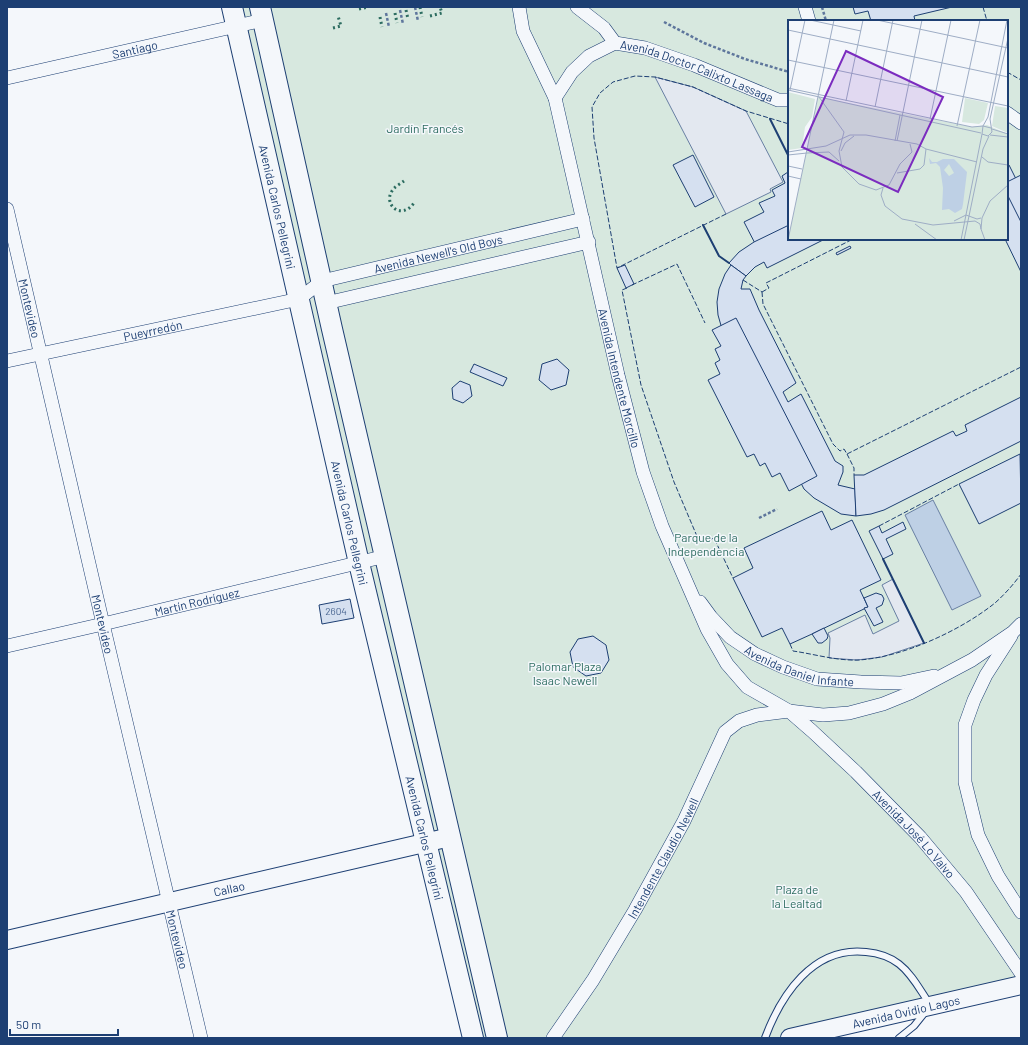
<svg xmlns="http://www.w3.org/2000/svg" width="1028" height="1045" font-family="Barlow,sans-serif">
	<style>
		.green { fill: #d7e8df; stroke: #687fa3; fill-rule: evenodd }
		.parking { fill: #e3e8f0; stroke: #687fa3 }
		.water { fill: #bed0e5; stroke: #687fa3 }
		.building { fill: #d5e0f0; stroke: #1d3f73 }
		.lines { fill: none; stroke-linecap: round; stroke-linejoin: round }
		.lane-casing { stroke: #1d3f73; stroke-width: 8 }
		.street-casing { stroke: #1d3f73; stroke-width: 14 }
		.secondary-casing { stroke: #1d3f73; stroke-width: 20 }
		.primary-casing { stroke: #1d3f73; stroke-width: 22 }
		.path { stroke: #5e769c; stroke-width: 2.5; stroke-dasharray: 3 2; stroke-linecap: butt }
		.lane { stroke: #f4f7fb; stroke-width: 6 }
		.street { stroke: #f4f7fb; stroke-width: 13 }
		.secondary { stroke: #f4f7fb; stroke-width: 18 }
		.primary { stroke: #f4f7fb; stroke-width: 20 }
		.hedge { stroke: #2c6c60; stroke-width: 3; stroke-dasharray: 2 3; stroke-linecap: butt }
		.fence { stroke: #1d3f73; stroke-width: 1; stroke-dasharray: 5 2; stroke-linecap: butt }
		.wall { stroke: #1d3f73; stroke-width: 2 }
		.labels { text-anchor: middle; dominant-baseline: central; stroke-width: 3; stroke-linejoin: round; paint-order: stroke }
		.number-label { font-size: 10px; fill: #4b6792 }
		.street-label { font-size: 12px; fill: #1d3f73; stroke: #f4f7fb }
		.park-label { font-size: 12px; fill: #2c6c60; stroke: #f4f7fb }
		.inset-road { fill: none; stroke: #9eadc5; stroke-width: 1 }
		.view { fill: #7b2cbf; fill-opacity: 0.15; stroke: #7b2cbf; stroke-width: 2 }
		.inset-edge { fill: none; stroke: #1d3f73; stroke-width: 2 }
	</style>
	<rect width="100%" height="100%" fill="#f4f7fb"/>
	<path class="green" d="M232,7H1021V985L790,1038H473ZM789,21H1007V239H789Z"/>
	<g class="parking">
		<polygon points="655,77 693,87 746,111 783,182 770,189 771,192 726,214"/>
		<polygon points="893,579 924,643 882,657 857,660 829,658 830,638 828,633 865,615 873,634 899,621 882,585"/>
	</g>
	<polygon class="water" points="933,500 981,596 952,610 905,515"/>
	<g class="building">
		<polygon points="853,7 952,7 914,16 915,21 871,21 868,11 855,14"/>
		<polygon points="693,155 714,197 695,207 673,165"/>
		<polygon points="1007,163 1009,165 1021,189 1021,272 1005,239 1007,239"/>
		<polygon points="788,172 789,239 760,253 744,222 764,212 759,203 775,196 772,190 785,183 782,176"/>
		<polygon points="1021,175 1021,222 1007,194 1007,182"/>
		<polygon points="789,225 789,239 825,239 767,268 764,262 755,267 746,276 731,265 729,263 739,252 754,242"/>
		<polygon points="850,246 851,248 837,255 836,253"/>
		<polygon points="625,265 634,284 626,288 617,268"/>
		<polygon points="731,265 746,276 743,280 741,289 750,289 759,310 796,383 783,392 788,402 801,394 835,461 843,466 843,472 838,485 855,489 856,516 841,514 814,498 804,489 722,329 718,315 717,302 719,289 725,274"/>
		<polygon points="736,318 817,476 789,491 780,473 772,477 765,463 760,466 754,454 747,457 708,380 720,374 715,363 720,360 715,349 721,346 712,330"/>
		<polygon points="557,359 569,370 566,385 551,390 539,380 542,364"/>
		<polygon points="474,364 507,378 503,386 470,372"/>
		<polygon points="460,381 470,385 472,396 463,403 453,399 452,388"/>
		<polygon points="1021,397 1021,441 884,510 871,514 856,516 854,475 864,475 953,431 956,436 967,431 965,425"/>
		<polygon points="1020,454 1021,503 979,524 959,484"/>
		<polygon points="822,511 831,530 852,520 881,580 860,590 868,607 812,634 790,644 782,628 762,637 733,578 753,568 744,548"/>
		<polygon points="903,522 906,529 886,539 893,554 883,559 869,531 879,526 882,533"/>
		<polygon points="876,593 882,595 884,599 882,605 876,608 883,622 874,626 864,608 868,607 864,598"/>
		<polygon points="350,599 354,618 322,624 319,605"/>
		<polygon points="824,628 828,636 827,639 822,643 818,643 812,634"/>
		<polygon points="593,636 606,645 609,660 601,673 586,676 573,667 570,652 578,639"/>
	</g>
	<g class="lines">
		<defs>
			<g id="lane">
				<path d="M765,1038C781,995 813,946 866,952C877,953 890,957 899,964C912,974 920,990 929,1003"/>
				<polyline points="899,1038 914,1026 926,1011"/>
			</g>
			<g id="street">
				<path id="s1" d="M519,7L523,31L555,98L618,375L643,472L662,526L707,629L727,664L747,687L789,711L812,731L856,772L920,837L966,892L1021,973"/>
				<polyline points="577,7 604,28 615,43"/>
				<polyline points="805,7 809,21"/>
				<path id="s2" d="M7,78L263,20"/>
				<path id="s3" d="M555,98L572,72L589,56L615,43L645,48L694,65L778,100H789"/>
				<polyline points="1007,113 1021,123"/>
				<path id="s4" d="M7,209L103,624L201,1038"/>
				<polyline points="326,303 589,242"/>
				<path id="s5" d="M7,361L299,299L322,281L583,219"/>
				<path id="s6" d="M700,602L711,617L730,637L755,654L783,667L817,679L861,682L901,683L934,676"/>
				<polyline points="1011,636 986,675 974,700 965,725 965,782 978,835 998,876 1021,912"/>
				<path id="s7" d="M7,646L103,624L386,556"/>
				<path id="s8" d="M553,1038L593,980L635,910L684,821L725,732L739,721L757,715L789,711L823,715L849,713L883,704L910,693L972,660L1013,632L1021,624"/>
			</g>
			<g id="secondary">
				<path id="s9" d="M7,940L450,837"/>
				<path id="s10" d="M790,1038L1021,985"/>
			</g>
			<g id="primary">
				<path id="s11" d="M232,7L359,563L473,1038"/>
				<polyline points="260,7 332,329 497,1038"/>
			</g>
		</defs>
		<use href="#lane" class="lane-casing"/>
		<use href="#street" class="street-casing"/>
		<use href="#secondary" class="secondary-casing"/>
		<use href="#primary" class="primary-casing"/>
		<g class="path">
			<polyline points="415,7 418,21"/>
			<polyline points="822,7 826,21"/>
			<polyline points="400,10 403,24"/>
			<polyline points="386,13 389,27"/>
			<polyline points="664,22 704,43 745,59 789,72"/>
			<polyline points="759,518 777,509"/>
		</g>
		<use href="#lane" class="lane"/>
		<use href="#street" class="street"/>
		<use href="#secondary" class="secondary"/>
		<use href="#primary" class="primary"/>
		<g class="hedge">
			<polyline points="420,7 422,17"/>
			<polyline points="359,9 368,7"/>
			<polyline points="406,10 408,19"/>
			<polyline points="395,13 397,23"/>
			<polyline points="430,16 442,13 440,7"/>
			<polyline points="380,17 382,27"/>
			<polyline points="333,28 341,26 338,16"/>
			<path d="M404,181C400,184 394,187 392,191C383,204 401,221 414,203"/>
		</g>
		<g class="fence">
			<polyline points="983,7 987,21"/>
			<polyline points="1007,72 1021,80"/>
			<polyline points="726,214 617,268 594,138 592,107 600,93 613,82 635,76 655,77 693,87 746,111 789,124"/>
			<polyline points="743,280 762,292"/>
			<polyline points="632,285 677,264 705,323"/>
			<polyline points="627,288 622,290 641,385 674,482 699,541 702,543 714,538 733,578"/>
			<polyline points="762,292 763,304 833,444 840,451 844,449 847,454 1021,367"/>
			<polyline points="762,292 769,288 766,283 853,239"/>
			<polyline points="847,454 854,468 854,475"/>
			<polyline points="879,526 959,484"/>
			<path d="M790,644L793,651C814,654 837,661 859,660C903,657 960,631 995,603C1004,595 1014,584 1021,574"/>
		</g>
		<g class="wall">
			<polyline points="770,119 789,157"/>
			<polyline points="703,225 719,256 729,263"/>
			<polyline points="883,559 924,643"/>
		</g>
	</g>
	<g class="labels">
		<g class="number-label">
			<text x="336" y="611">2604</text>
		</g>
		<g class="street-label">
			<text stroke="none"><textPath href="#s2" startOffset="131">Santiago</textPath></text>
			<text stroke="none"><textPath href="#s3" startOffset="170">Avenida Doctor Calixto Lassaga</textPath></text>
			<text stroke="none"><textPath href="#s11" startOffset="205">Avenida Carlos Pellegrini</textPath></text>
			<text stroke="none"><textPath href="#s5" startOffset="447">Avenida Newell's Old Boys</textPath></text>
			<text stroke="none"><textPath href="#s4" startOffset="102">Montevideo</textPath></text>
			<text stroke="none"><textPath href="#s5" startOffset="149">Pueyrredón</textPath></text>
			<text stroke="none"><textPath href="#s1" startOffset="386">Avenida Intendente Morcillo</textPath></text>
			<text stroke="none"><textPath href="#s11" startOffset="529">Avenida Carlos Pellegrini</textPath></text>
			<text stroke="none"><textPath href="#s7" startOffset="195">Martín Rodríguez</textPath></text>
			<text stroke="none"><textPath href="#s4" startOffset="426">Montevideo</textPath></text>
			<text stroke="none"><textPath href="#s6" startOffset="123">Avenida Daniel Infante</textPath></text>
			<text stroke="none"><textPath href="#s1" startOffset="947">Avenida José Lo Valvo</textPath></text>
			<text stroke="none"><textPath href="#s11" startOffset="853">Avenida Carlos Pellegrini</textPath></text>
			<text stroke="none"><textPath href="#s8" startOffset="211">Intendente Claudio Newell</textPath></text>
			<text stroke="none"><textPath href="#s9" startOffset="228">Callao</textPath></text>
			<text stroke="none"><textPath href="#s4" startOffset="750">Montevideo</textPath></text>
			<text stroke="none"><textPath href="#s10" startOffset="119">Avenida Ovidio Lagos</textPath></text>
		</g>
		<g class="park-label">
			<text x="425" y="128">Jardín Francés</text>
			<text x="706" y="537">Parque de la<tspan x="706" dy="14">Independencia</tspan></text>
			<text x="565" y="666">Palomar Plaza<tspan x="565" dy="14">Isaac Newell</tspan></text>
			<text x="797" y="889">Plaza de<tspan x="797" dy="14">la Lealtad</tspan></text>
		</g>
	</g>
	<g transform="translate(788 20)">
		<rect width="220" height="220" fill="#f4f7fb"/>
		<path d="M0,72L27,79L24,97L17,107L14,128L0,130ZM30,77L184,107L199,105L220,114V220H0ZM177,78L200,83L196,100L191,104L174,102ZM207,86L220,88V113L204,106Z" fill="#d7e8df"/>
		<path d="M141,138L144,142H149L155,139H166L179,152L175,184L174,189L167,193L161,189L154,190L155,168L152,147L148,143L142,144ZM161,144L166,153L161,156L156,150Z" fill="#bed0e5" fill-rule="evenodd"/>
		<path class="inset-road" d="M22,0L73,11M89,0L220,28M0,10L220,57M0,40L220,86M0,68L184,107L195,106M0,70L193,113M2,70L17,0M31,77L56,112L51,131L54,147L71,164L88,170L101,165L112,144L124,132L122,124M58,81L75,0M87,87L105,0M142,99L163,0M169,106L192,0M195,106L200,97L219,0M203,108L195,106L194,114L200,116L204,112L202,99L220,18M204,109L220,114M202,115L220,117M107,121L112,95M109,121L134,0M19,129L38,126L62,115H78L129,124L138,129L189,142M53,131L57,123L66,116M0,132L19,129M19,133L41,132L51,141M0,135L19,133M194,137L200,142L220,145M0,146L14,149M109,153L132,149L136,145L138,129M0,156L13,159M95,168L93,175L97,186L114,199L145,205L187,201L192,204L193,209M166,201L178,195L189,199L193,198M127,204L149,220M0,220L46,0M173,220L194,114M176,220L195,129L201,116M197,220L193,209L194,198L202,181L220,165"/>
		<path class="view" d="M58,31L155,77L110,172L14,127Z"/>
		<rect width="220" height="220" class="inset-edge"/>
	</g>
	<rect width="1028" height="1045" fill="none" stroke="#1d3f73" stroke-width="16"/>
	<path d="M10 1029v6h108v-6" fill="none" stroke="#1d3f73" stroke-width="2"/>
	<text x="16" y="1029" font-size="12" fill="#1d3f73" stroke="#f4f7fb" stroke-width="3" paint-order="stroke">50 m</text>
</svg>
